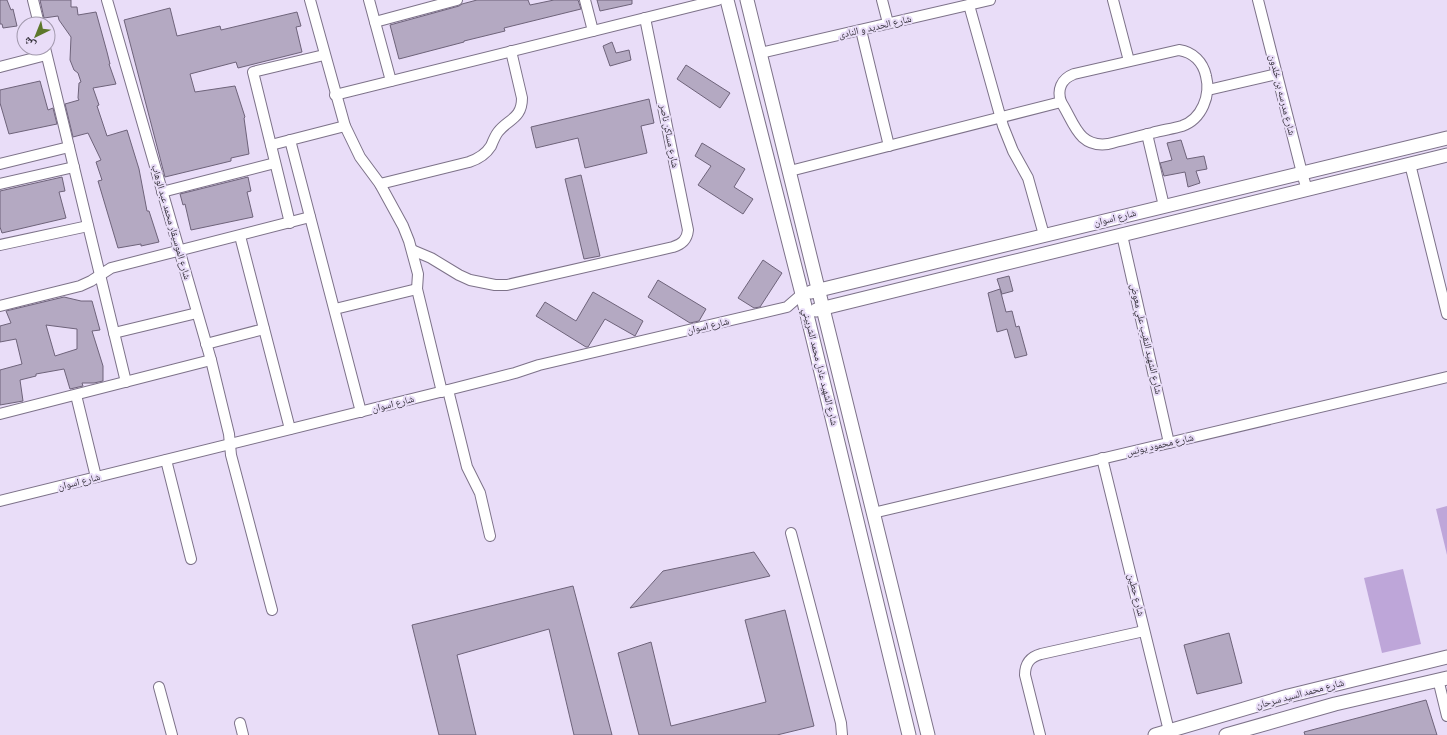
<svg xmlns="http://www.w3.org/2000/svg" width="1447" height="735" font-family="Signika,'Noto Naskh Arabic',sans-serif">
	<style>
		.green { fill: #bea6d9 }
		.building { fill: #b4a9c2; stroke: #6e637a; fill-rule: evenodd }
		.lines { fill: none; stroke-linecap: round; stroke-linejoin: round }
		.minor-casing { stroke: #7d7289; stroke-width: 12 }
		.tertiary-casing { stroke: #7d7289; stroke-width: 15 }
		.minor { stroke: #fff; stroke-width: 10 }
		.tertiary { stroke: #fff; stroke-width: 13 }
		.labels { text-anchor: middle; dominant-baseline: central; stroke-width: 4; stroke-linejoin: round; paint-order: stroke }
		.street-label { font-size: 10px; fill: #34303a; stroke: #e9ddf8 }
	</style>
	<rect width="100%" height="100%" fill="#e9ddf8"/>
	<g class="green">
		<polygon points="1447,506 1447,555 1436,509"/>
		<polygon points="1403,569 1421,644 1382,653 1364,578"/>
	</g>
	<g class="building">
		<polygon points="0,0 7,0 11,10 13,9 17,26 3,28 2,24 0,24"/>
		<polygon points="40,0 71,0 71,7 77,7 78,15 96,12 107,52 110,64 109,64 116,84 93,88 99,105 97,106 107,136 127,130 139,169 147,211 149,211 159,242 141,246 141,244 118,248 98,181 102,180 96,162 101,160 88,133 73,137 65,104 79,100 78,98 79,83 81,82 78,73 74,70 70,60 71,37 59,20 58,16 44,18"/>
		<polygon points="477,0 528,0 530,5 554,0 578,0 581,9 504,28 505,31 464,41 464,42 399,59 390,25 459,6 462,4"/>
		<polygon points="597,0 632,0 632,4 600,11"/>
		<polygon points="170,8 177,36 220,26 221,30 297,12 301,26 296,27 302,52 238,68 236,62 190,74 195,92 235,86 245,117 244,118 249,154 231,158 231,161 165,177 124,20"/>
		<polygon points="612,42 616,53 629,50 631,60 610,66 603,46"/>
		<polygon points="686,65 730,93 720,108 677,79"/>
		<polygon points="40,81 48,110 53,108 57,124 9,134 0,103 0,90"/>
		<polygon points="649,99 654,123 641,126 647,153 585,168 578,138 536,148 531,127"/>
		<polygon points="1181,140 1187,159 1204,156 1207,169 1196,171 1200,183 1188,187 1185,172 1164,176 1160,163 1172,160 1167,143"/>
		<polygon points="702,143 745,169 734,187 753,199 743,214 698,185 711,166 695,156"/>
		<polygon points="581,175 600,256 584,259 565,179"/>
		<polygon points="62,177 65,191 59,192 66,218 2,233 0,227 0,191"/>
		<polygon points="248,177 251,191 247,192 253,217 191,230 185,204 183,205 180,194"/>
		<polygon points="763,260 782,273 760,307 754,308 738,298"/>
		<polygon points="1009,276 1013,291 1002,294 997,279"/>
		<polygon points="658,280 706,309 699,321 690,323 648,297"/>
		<polygon points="1000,289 1006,312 1012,311 1016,327 1019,326 1027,355 1015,358 1007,329 997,332 988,293"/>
		<polygon points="593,292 643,321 635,336 605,319 588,347 586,347 536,316 545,302 576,321"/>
		<path d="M64,297L81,301H92L100,330L92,331L103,366V381L94,383H82L83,386L70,389L64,369L36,374V376L20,380L23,401L0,405V370L22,364L16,339L0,342V326L11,323L6,311ZM46,325L77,329V349L55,356Z"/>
		<polygon points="754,552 770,576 630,608 663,571"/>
		<polygon points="573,586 612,735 574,735 549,629 457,655 476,735 439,735 412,625"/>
		<polygon points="785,610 814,726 777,735 639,735 618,653 651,642 671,726 766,702 745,620"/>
		<polygon points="1229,633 1242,683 1197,694 1184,645"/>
		<polygon points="1426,700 1437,735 1305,735 1304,732"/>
	</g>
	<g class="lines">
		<defs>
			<g id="minor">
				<polyline points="33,0 39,24"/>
				<polyline points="107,0 211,360 229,434 231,455 272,610"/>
				<polyline points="310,0 345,126 360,157 380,184 403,226 409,241 418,274 417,289 442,392"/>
				<polyline points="369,0 391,81"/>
				<polyline points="585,0 593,31"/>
				<polyline points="882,0 888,23"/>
				<polyline points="1113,0 1129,61"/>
				<polyline points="1258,0 1302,173 1307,190"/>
				<polyline points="969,5 1003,126 1013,151 1028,178 1044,235"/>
				<polyline points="375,22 457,0"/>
				<polyline points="861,30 889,146"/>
				<polyline points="45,48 126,382"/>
				<path d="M1179,50C1193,52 1203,62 1206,76C1211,95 1202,119 1182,126C1172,129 1162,130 1152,133C1137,137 1123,140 1108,144C1078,148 1074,122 1061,102C1057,90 1061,79 1074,74Z"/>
				<polyline points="760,53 990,0"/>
				<polyline points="0,67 46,55"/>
				<polyline points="1208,90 1277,74"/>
				<polyline points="335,95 718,0"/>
				<polyline points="1147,134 1164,206"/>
				<polyline points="290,140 361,412"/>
				<polyline points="271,145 345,126"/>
				<polyline points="0,164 69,147"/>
				<polyline points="1410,164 1447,314"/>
				<polyline points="790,171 1061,102"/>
				<polyline points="0,184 74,167"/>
				<path d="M380,184L469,162C478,159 486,154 491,146C493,141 495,136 498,132C508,119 522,119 522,98L511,51"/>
				<polyline points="162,192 275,163"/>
				<polyline points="290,223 253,72 324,55"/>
				<polyline points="1122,235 1169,443"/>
				<polyline points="240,236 290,429"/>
				<polyline points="0,245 88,226"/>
				<path d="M412,250L431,258L459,275L470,280L495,285H507L673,247C682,244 687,240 688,230L645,18"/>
				<polyline points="0,306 80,286 91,281 111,268 310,217"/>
				<polyline points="335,309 417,289"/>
				<polyline points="114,333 197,313"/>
				<polyline points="206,344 264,329"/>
				<polyline points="448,390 467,467 480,493 490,536"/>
				<polyline points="76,395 96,477"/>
				<polyline points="0,414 211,360"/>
				<polyline points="1102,458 1169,731"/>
				<polyline points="166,460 191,559"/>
				<polyline points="0,501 448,390 515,373 539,365 787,307 802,294"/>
				<polyline points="873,513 1447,377"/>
				<polyline points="791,533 841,723 842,735"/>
				<polyline points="1438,679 1447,716"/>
				<polyline points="159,687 172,735"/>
				<polyline points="240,723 243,735"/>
				<path d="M1040,735L1025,675C1025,663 1030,657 1041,654L1144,631"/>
			</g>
			<g id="tertiary">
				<polyline points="727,0 802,294 909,735"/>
				<polyline points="747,0 928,735"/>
				<polyline points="811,292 1447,138"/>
				<polyline points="816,310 1447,155"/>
				<polyline points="1155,735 1288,696 1447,657"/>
				<polyline points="1226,735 1335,704 1447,678"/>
			</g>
		</defs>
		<use href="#minor" class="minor-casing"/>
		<use href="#tertiary" class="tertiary-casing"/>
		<use href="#minor" class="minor"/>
		<use href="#tertiary" class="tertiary"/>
	</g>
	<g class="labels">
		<g class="street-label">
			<text transform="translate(875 27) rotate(-13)">شارع الحديد و النادى</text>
			<text transform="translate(1282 95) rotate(76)">شارع مدرسه بن خلدون</text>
			<text transform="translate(669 136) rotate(79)">شارع مساكن ناصر</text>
			<text transform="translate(1115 218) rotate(-14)">شارع اسوان</text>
			<text transform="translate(171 222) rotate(74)">شارع الموسيقار محمد عبد الوهاب</text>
			<text transform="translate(708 326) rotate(-13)">شارع اسوان</text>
			<text transform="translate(1146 339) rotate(77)">شارع الشهيد النقيب علي معوض</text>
			<text transform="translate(820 367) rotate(76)">شارع الشهيد عادل محمد الشربيني</text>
			<text transform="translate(393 404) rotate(-14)">شارع اسوان</text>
			<text transform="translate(1160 445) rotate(-13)">شارع محمود يونس</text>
			<text transform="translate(79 482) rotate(-14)">شارع اسوان</text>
			<text transform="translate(1136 595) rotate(76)">شارع حطين</text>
			<text transform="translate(1300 694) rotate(-15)">شارع محمد السيد سرحان</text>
		</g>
	</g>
	<g transform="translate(36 36) rotate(223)"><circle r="19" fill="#e9ddf8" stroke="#a198ac"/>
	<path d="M0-3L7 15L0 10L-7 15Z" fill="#5d782b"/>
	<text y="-6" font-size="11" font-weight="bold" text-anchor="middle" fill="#34303a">ش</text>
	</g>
</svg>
